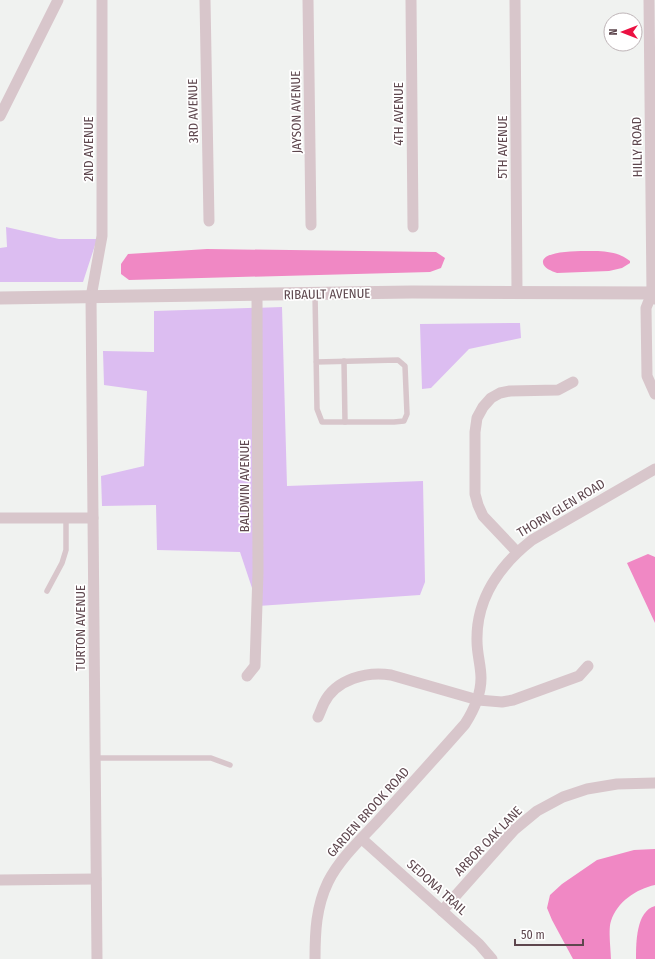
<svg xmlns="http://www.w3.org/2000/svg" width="655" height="959" font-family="'Fira Sans Condensed',sans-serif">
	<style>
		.green { fill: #dcbdf1 }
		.water { fill: #f088c4 }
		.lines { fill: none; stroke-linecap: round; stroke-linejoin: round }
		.service { stroke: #d8c6cb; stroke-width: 5.5 }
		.minor { stroke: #d8c6cb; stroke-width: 11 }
		.tertiary { stroke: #d8c6cb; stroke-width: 13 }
		.labels { text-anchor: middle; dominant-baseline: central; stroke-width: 3.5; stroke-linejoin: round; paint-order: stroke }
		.street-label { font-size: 13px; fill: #5e474e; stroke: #fff }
	</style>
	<rect width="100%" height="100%" fill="#f0f2f0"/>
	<g class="green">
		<polygon points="6,227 59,239 97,239 83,282 0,282 0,248 7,247"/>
		<polygon points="282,307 287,486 423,481 425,582 420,595 258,606 240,552 157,550 156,505 102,506 101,476 144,466 147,391 104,385 103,351 154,352 154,311"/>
		<polygon points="520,323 521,338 469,349 431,388 422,389 420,324"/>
	</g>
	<g class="water">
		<polygon points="207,249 436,252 445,258 441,268 430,272 129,280 121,274 121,264 128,254"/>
		<path d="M598,251C610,252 620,253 630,261V263L622,268L609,271L557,273C552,271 542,268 543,261C546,249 588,251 598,251Z"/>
		<polygon points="648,554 655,557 655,623 627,563"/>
		<path d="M655,849V885C636,889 617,902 611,921C608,929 611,950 611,959H573L552,920L547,908L550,895L562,884L597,860L634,850Z"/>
		<path d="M655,906V959H636C636,943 636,911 655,906Z"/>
	</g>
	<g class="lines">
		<g class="service">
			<polyline points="315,294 317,409 322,422 394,422 404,421 407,414 405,366 398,360 316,362"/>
			<polyline points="344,361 345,422"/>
			<polyline points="47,591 62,563 66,550 66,518"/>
			<polyline points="95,758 211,758 230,765"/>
		</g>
		<g class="minor">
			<polyline points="205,0 209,221"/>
			<polyline points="308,0 311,225"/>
			<polyline points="411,0 413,227"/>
			<polyline points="515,0 517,293"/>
			<polyline points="649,0 652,293 655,299"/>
			<polyline points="0,116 58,0"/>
			<polyline points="652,293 646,308 647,376 655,394"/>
			<polyline points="0,518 93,518"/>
			<polyline points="517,552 483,516 478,505 475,494 475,432 477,418 483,407 491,398 500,393 510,391 558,390 573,382"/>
			<polyline points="247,676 255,666 258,572 257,295"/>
			<path d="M318,717C320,713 322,707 324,703C336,679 367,671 391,675L478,700L502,702L513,700L579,676L588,666"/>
			<polyline points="362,839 479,944 492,959"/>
			<polyline points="0,880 96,879"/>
			<polyline points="442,911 514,830 537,811 563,797 587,789 617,784 655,783"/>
			<polyline points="97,959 91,297 102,236 102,0"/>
			<path d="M315,959C315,932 316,907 328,882C339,860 359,841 376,823C406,790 436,757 465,724C474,710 481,695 481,678C481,666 477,654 477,641C476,599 500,565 532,540L655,469"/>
		</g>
		<polyline class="tertiary" points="0,298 412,292 655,293"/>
	</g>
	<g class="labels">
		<g class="street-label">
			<text transform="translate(193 111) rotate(-91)">3RD AVENUE</text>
			<text transform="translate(296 112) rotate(-91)">JAYSON AVENUE</text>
			<text transform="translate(398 114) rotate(-90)">4TH AVENUE</text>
			<text transform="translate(502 147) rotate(-90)">5TH AVENUE</text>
			<text transform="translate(637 147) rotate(-91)">HILLY ROAD</text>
			<text transform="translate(88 149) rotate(-90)">2ND AVENUE</text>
			<text transform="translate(327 294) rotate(-1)">RIBAULT AVENUE</text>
			<text transform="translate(244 486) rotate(-90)">BALDWIN AVENUE</text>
			<text transform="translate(561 508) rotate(-31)">THORN GLEN ROAD</text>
			<text transform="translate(80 628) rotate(-90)">TURTON AVENUE</text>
			<text transform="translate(368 812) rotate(-48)">GARDEN BROOK ROAD</text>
			<text transform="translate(488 841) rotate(-46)">ARBOR OAK LANE</text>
			<text transform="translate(437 887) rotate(42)">SEDONA TRAIL</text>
		</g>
	</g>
	<g transform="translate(623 32) rotate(270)"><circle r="19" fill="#ffffff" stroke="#bfb5b8"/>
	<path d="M0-3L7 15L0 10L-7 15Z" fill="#eb1142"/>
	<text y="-6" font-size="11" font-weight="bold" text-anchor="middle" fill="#5e474e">N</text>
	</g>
	<path d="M515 939v6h68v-6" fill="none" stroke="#5e474e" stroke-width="2"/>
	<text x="521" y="939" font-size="12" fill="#5e474e" stroke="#ffffff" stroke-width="3" paint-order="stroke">50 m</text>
</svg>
